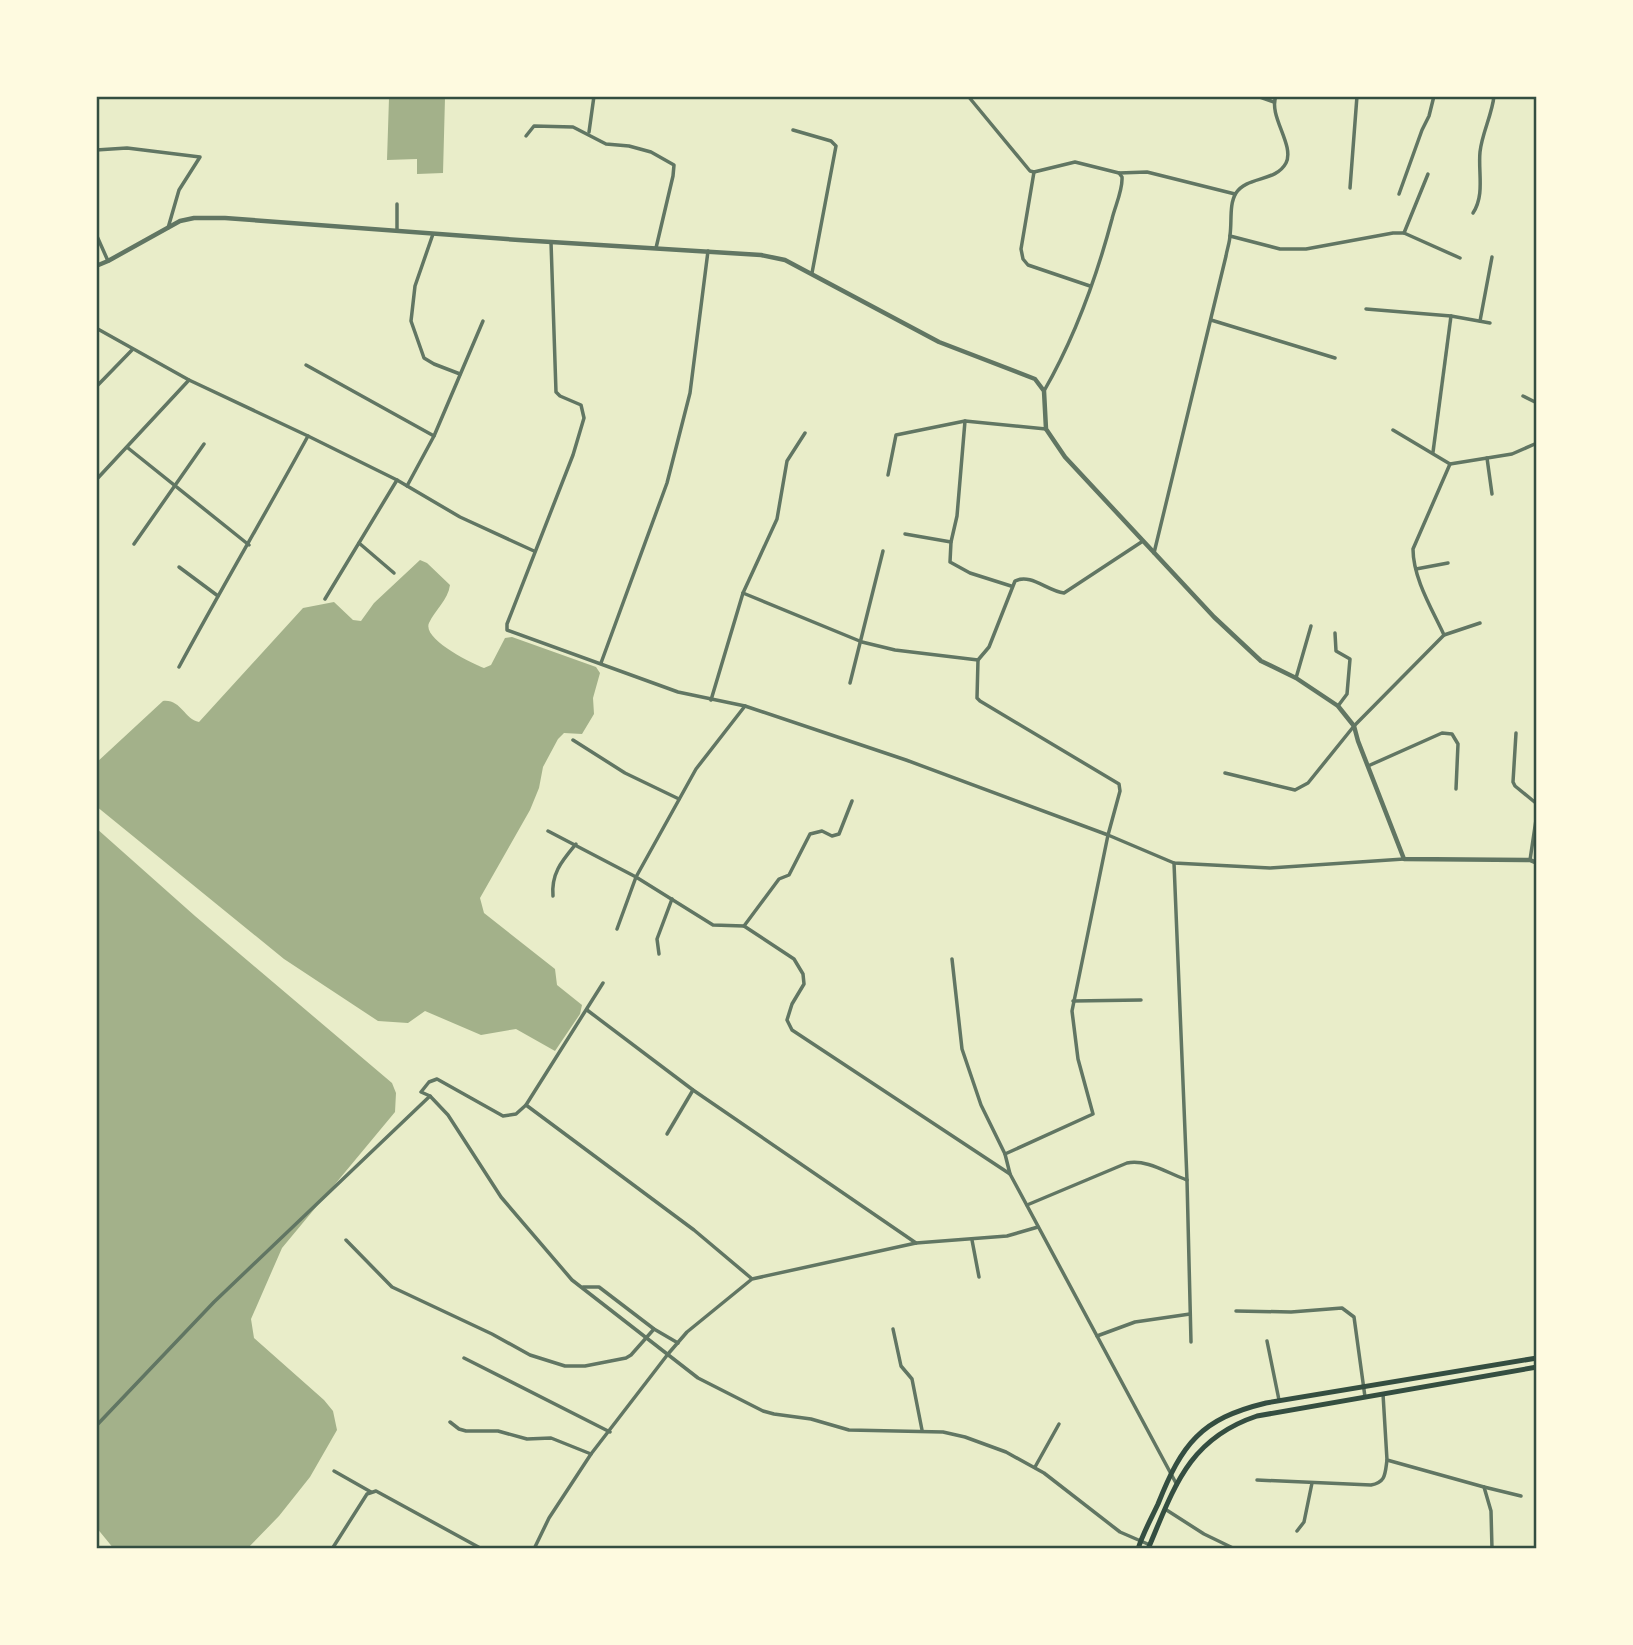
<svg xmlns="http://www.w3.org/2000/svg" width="1633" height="1645" font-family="'Nunito Sans',sans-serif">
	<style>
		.water { fill: #a3b18a }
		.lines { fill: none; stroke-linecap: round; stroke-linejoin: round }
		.minor { stroke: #617663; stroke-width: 3.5 }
		.tertiary { stroke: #617663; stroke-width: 4.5 }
		.secondary { stroke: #344e41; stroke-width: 5 }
		.neatline { fill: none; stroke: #344e41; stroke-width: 2.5 }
	</style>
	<rect width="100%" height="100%" fill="#e9edc9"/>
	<g class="water">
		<polygon points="389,98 445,98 443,173 417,174 417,159 387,160"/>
		<path d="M420,560L427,563L450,585C448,600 435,610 429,623C422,639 471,663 484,668L491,665L505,638L512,637L596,667L600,673L593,698L594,714L582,734L564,733L558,739L543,767L539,788L530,810L480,898L484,913L555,969L557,985L582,1005L580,1014L555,1051L516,1029L481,1035L425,1011L408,1023L378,1021L284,959L96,806V763L163,701C181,699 184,719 199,722L303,608L334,602L353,620L361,621L374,603Z"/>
		<polygon points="96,828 195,916 392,1083 396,1093 395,1112 282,1248 251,1319 254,1338 324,1400 333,1411 337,1430 310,1477 279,1516 247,1549 114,1549 96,1527"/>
	</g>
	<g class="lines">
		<g class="minor">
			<path d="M968,96L1030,171L1034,172L1075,162L1119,173L1122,177C1123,190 1115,206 1112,219C1096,279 1075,337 1044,391"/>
			<polyline points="1257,96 1274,102"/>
			<polyline points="793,130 831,141 836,146 812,273"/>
			<polyline points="589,132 594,96"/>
			<polyline points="526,136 534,126 573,127 606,144 629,146 651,152 674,165 673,176 656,248"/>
			<polyline points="96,150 127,148 200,157 179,190 168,228"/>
			<polyline points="1034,172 1021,249 1023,259 1028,265 1090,286"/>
			<polyline points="1119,173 1147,172 1235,194"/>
			<polyline points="1350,188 1357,96"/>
			<polyline points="1399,194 1422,130 1429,116 1434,96"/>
			<polyline points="397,204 397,231"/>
			<path d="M1473,213C1485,195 1478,172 1480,152C1482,133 1492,115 1494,96"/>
			<polyline points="1404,233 1428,174"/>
			<polyline points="96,234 108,261"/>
			<polyline points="433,234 415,286 411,321 424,358 434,364 460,374"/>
			<polyline points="1230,236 1280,249 1306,249 1393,233 1404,233 1460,258"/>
			<polyline points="551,242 556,392 560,396 581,405 584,418 573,455 507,624 507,630 678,692 745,706 906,760 1108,835 1174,863 1270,868 1404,859"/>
			<polyline points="1366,309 1451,316 1490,323"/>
			<polyline points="1211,320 1335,358"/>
			<polyline points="1480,321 1492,257"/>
			<polyline points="96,328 189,380 308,436 397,480 460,517 534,551"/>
			<polyline points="306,365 434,436"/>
			<polyline points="96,387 132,350"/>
			<polyline points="1523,396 1537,403"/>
			<polyline points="965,421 957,516 951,542 950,562 970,573 1011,586"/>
			<polyline points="1393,430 1450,464 1512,454 1537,443"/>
			<polyline points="128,448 249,545"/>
			<polyline points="1433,452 1451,316"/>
			<polyline points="1487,458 1492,494"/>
			<polyline points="888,475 896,435 965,421 1046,429"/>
			<polyline points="96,480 189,380"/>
			<polyline points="407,486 434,436 483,321"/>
			<polyline points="905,534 951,542"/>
			<polyline points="359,543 394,573"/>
			<polyline points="134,544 204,444"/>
			<path d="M1154,553C1178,454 1202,355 1226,256C1227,249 1230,242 1230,235C1232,222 1229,204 1236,193C1247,176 1276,182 1286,163C1295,145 1268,116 1276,96"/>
			<polyline points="179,567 218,596"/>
			<polyline points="1416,569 1448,563"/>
			<polyline points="743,593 862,642 895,650 978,660"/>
			<polyline points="325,599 397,480"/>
			<polyline points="1335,633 1336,651 1350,659 1347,694 1338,706"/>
			<path d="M1444,635C1432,609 1413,578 1413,549L1450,464"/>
			<polyline points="601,663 667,483 690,393 708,251"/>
			<path d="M179,667C221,589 266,513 308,436"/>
			<polyline points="1296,678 1311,626"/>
			<polyline points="850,683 883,551"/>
			<polyline points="711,700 743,593 777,519 787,461 805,433"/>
			<polyline points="1516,733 1513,782 1515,786 1537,804"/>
			<polyline points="573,740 625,773 679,799"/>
			<polyline points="1368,766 1442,733 1452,734 1458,744 1456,789"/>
			<polyline points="1225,773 1295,790 1308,783 1354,726 1444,635 1480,623"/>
			<polyline points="548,831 636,877 713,925 744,926 794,959 803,974 804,984 792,1004 787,1020 792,1030 1010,1174"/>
			<polyline points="1530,860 1537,813"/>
			<polyline points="1174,863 1187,1180 1191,1342"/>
			<path d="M553,896C551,873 562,861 576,844"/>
			<polyline points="744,926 779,879 789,875 810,834 822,831 832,836 839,834 852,801"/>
			<polyline points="617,929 636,877 696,769 745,706"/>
			<polyline points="659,954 657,939 672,899"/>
			<polyline points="952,959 962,1049 981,1105 1005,1154 1010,1174 1177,1485"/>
			<polyline points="603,983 526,1105 516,1114 503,1116 437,1079 429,1082 421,1092 430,1096 448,1115 501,1197 572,1280 698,1378 763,1411 774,1414 811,1419 849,1430 943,1432 965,1437 1006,1452 1044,1473 1120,1532 1150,1545"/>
			<polyline points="1073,1001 1141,1000"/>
			<polyline points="587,1010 693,1090 916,1243"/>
			<polyline points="526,1105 694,1230 751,1278"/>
			<polyline points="667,1134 693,1090"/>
			<path d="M1005,1154L1093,1114L1078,1059L1072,1011L1108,835L1120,791L1119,784L980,701L977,698L978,660L989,647L1015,581C1031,573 1047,591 1064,593L1143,541"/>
			<path d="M1027,1205L1127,1163C1147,1159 1167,1173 1187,1180"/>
			<polyline points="346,1240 392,1287 492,1334 530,1355 565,1366 585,1366 626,1358 631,1355 654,1329"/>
			<polyline points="972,1240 979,1277"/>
			<polyline points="583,1287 599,1287 654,1329 678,1343"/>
			<polyline points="1236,1311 1291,1312 1342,1308 1354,1317 1365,1397"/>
			<polyline points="893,1329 901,1366 912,1379 922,1430"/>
			<polyline points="1097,1336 1135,1322 1190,1314"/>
			<polyline points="1267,1341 1279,1400"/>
			<polyline points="464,1358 610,1432"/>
			<polyline points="1383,1394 1387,1460 1484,1487 1491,1511 1492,1549"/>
			<polyline points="450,1422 459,1429 466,1431 498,1431 527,1439 551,1438 591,1454"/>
			<polyline points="96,1426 214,1302 430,1096"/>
			<polyline points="1035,1467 1059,1424"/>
			<polyline points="334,1471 371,1492"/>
			<path d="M1257,1480L1371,1485C1386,1482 1385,1474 1387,1460"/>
			<polyline points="1484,1487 1521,1496"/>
			<polyline points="1165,1509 1204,1534 1235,1549"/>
			<polyline points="1297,1531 1304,1522 1312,1483"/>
			<polyline points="332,1549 367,1494 376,1491 482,1549"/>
			<polyline points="534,1549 549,1518 591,1454 668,1354 687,1332 752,1279 916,1243 1007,1236 1038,1227"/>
		</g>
		<polyline class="tertiary" points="96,266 108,261 180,221 194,218 225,218 519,240 761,255 785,260 939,342 1035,379 1044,391 1046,429 1065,457 1214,617 1261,661 1296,678 1338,706 1354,726 1358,741 1404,859 1530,860 1537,863"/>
		<g class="secondary">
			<path d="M1138,1549C1143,1533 1151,1519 1158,1504C1182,1444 1200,1419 1266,1403L1537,1358"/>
			<path d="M1148,1549C1174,1488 1188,1439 1257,1416L1537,1367"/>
		</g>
	</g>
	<rect width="1633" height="1645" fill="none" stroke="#fefae0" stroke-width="196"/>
	<rect x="98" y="98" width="1437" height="1449" class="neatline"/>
</svg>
